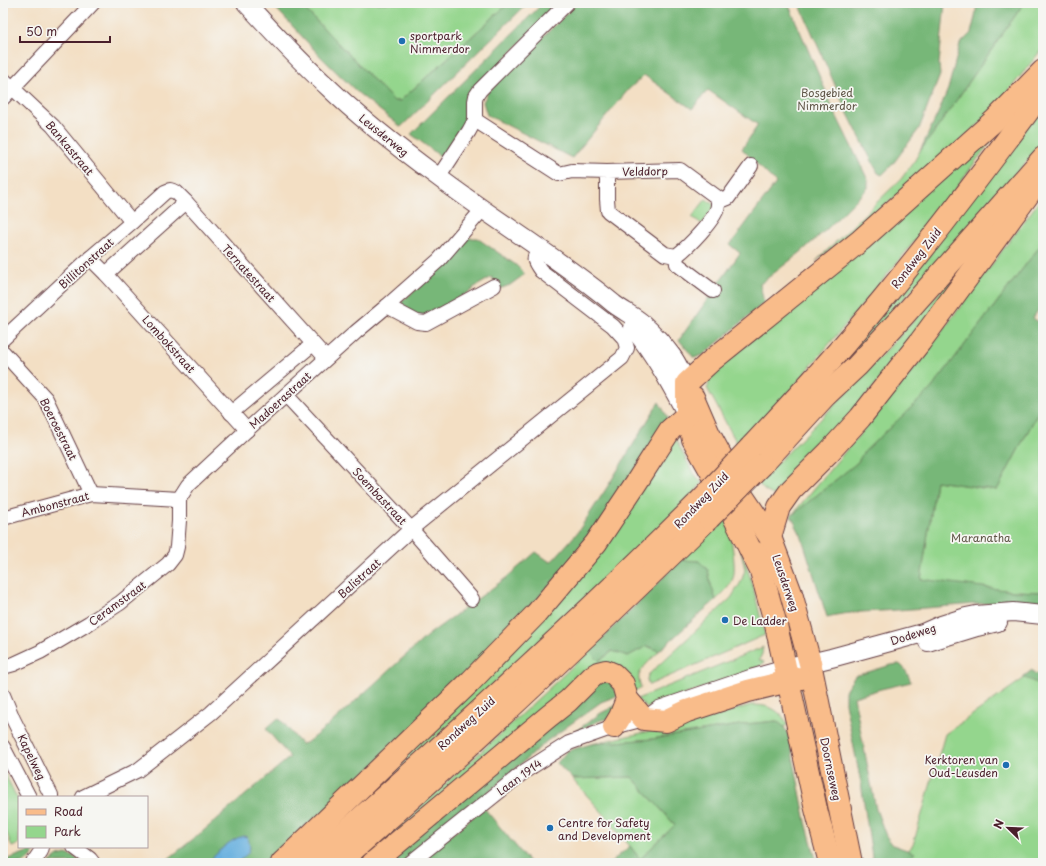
<svg xmlns="http://www.w3.org/2000/svg" width="1046" height="866" font-family="'Playpen Sans',sans-serif">
	<style>
		.green { fill: #94d68d; stroke: #6f7a5c }
		.forest { fill: #77b778; stroke: #606b52 }
		.water { fill: #68b0df; stroke: #596885 }
		.lines { fill: none; stroke-linecap: round; stroke-linejoin: round }
		.minor-casing { stroke: #633c42; stroke-width: 16 }
		.tertiary-casing { stroke: #633c42; stroke-width: 20 }
		.primary-casing { stroke: #633c42; stroke-width: 24 }
		.minor { stroke: #fff; stroke-width: 14 }
		.tertiary { stroke: #fff; stroke-width: 18 }
		.primary { stroke: #f9bc8a; stroke-width: 22 }
		.primary-bridge-casing { stroke: #633c42; stroke-width: 24; stroke-linecap: butt }
		.primary-bridge { stroke: #f9bc8a; stroke-width: 22 }
		.poi-dot { fill: #1f6fb2; stroke: #f6f6f2; stroke-width: 1.5 }
		.labels { text-anchor: middle; dominant-baseline: central; stroke-width: 3.5; stroke-linejoin: round; paint-order: stroke }
		.poi-label { font-size: 11px; fill: #4a1f2b; stroke: #f6f6f2; text-anchor: start }
		.park-label { font-size: 11px; fill: #605648; stroke: #f6f6f2 }
		.street-label { font-size: 11px; fill: #4a1f2b; stroke: #f6f6f2 }
	</style>
	<rect width="100%" height="100%" fill="#f6f6f2"/>
	<filter id="ink" filterUnits="userSpaceOnUse"><feTurbulence type="fractalNoise" baseFrequency=".025" numOctaves="2"/><feDisplacementMap in="SourceGraphic" scale="8" xChannelSelector="R" yChannelSelector="G"/><feConvolveMatrix kernelMatrix="1 2 1 2 8 2 1 2 1" color-interpolation-filters="sRGB"/></filter>
	<filter id="wash" filterUnits="userSpaceOnUse"><feTurbulence type="fractalNoise" baseFrequency=".012" numOctaves="4" result="noise"/><feDisplacementMap in="SourceGraphic" scale="16" xChannelSelector="R" yChannelSelector="G"/><feGaussianBlur stdDeviation="0.9" result="paint"/><feColorMatrix in="noise" values="0 0 0 0 0 0 0 0 0 0 0 0 0 0 0 0 0 1.4 0 .05"/><feComposite in="paint" operator="in"/></filter>
	<g filter="url(#wash)">
		<rect width="100%" height="100%" fill="#f3dfc4"/>
		<g class="green">
			<polygon points="299,3 509,3 400,101 394,101"/>
			<polygon points="1024,3 1043,3 1043,48 989,115 927,171 815,262 901,179 915,160 920,151 935,131"/>
			<path d="M1043,105V142C974,224 901,303 827,380Z"/>
			<polygon points="1006,120 952,194 909,248 852,317 757,430 739,447 707,388 709,385 706,380 714,372"/>
			<polygon points="1043,196 1043,242 931,389 863,453 858,462 791,516 907,378"/>
			<polygon points="706,199 715,206 702,224 692,217"/>
			<path d="M977,251L918,337L777,496C769,494 762,490 758,482C834,408 906,330 977,251Z"/>
			<polygon points="1043,403 1043,592 1013,591 921,580 936,481 997,490"/>
			<polygon points="674,436 692,471 702,483 681,509 345,822 299,863 288,863"/>
			<path d="M725,515L729,522C730,534 737,568 733,578C730,587 723,593 716,600L711,585L708,570L699,561L680,560Z"/>
			<polygon points="740,545 752,583 765,635 649,685 647,680 648,675 731,598 741,582 745,570"/>
			<path d="M647,646L659,651C654,657 641,668 639,675C638,679 640,684 641,688L634,691L630,677L366,863H357L485,748L589,651L599,661L613,651L628,656Z"/>
			<polygon points="763,647 762,654 759,660 764,662 757,669 647,708 637,699"/>
			<polygon points="1029,675 1043,682 1043,775 1040,789 1043,798 1043,863 897,863 913,845 945,734"/>
			<path d="M751,705C770,705 778,709 788,724L784,727L777,721L746,724L652,739L591,744L702,720Z"/>
			<polygon points="3,770 19,802 19,844 12,847 3,823"/>
			<polygon points="632,777 675,825 640,859 630,846 615,829 612,823 572,779"/>
		</g>
		<g class="forest">
			<polygon points="271,3 299,3 394,101 400,101 509,3 528,3 401,127 358,93 321,57"/>
			<polygon points="543,3 560,3 479,85 470,121 445,160 411,134"/>
			<polygon points="577,3 788,3 836,115 868,180 868,188 828,228 801,252 760,284 764,303 703,355 694,358 679,340 740,253 730,245 776,183 742,149 758,125 708,90 692,109 644,75 628,90 572,158 487,115 483,102 488,92"/>
			<polygon points="799,3 945,3 939,64 940,75 919,129 892,165 882,175 878,173 846,110"/>
			<polygon points="977,3 1024,3 935,131 920,151 939,111 948,89 960,44 971,33 975,17"/>
			<polygon points="466,238 477,238 516,265 525,274 510,285 499,289 492,277 473,288 473,290 423,318 402,307 402,301 435,274"/>
			<path d="M1043,242V303L1033,318L1043,325V403L997,490L936,481L921,579L1013,591L1043,592V602C994,601 945,607 897,610C873,612 851,611 827,617L801,535L791,516L858,462L863,453L931,389Z"/>
			<polygon points="659,402 668,418 592,540 365,778 262,863 237,863 247,854 217,854 207,863 163,863 202,832 290,757 266,729 277,719 281,720 301,744 306,743 330,724 428,635 506,578 536,552 550,562 554,559 577,533 606,489"/>
			<polygon points="680,560 699,561 708,570 711,585 716,600 703,611 659,651 647,646 628,656 612,651 599,661 589,651 651,590"/>
			<path d="M899,664C905,667 908,675 911,682L881,689L854,697L876,809L886,836L893,845L915,853L905,863H873L861,783L845,703V691L855,676L891,665Z"/>
			<polygon points="1032,670 1035,674 1041,672 1043,673 1043,686 1023,677"/>
			<polygon points="598,682 609,682 619,695 601,702 547,741 498,784 447,825 403,863 383,863"/>
			<polygon points="621,703 612,718 601,720 585,727 583,731 570,735 601,713"/>
			<polygon points="777,721 784,727 789,736 806,822 817,863 610,863 630,846 640,859 675,825 632,777 572,779 557,763 567,751 591,744 652,739 746,724"/>
			<polygon points="484,808 530,863 416,863"/>
			<polygon points="35,849 32,856 24,863 3,863 3,861"/>
			<polygon points="66,854 74,857 82,863 49,863 58,856"/>
		</g>
		<path class="water" d="M243,836L247,837C254,851 247,854 237,863H207C218,853 228,840 243,836Z"/>
	</g>
	<g filter="url(#ink)">
		<g class="lines">
			<defs>
				<g id="minor">
					<polyline points="3,79 53,126 132,222"/>
					<polyline points="3,98 93,3"/>
					<path d="M475,120L559,174L572,171L607,172L680,170L718,198C718,201 719,202 718,205C717,218 687,248 676,256L665,254L608,211L607,199V172"/>
					<polyline points="438,178 469,131 475,120 475,101 476,96 480,90 567,3"/>
					<polyline points="718,202 728,198 751,166"/>
					<polyline points="676,256 677,264 713,291"/>
					<polyline points="90,258 106,274 247,430"/>
					<polyline points="106,274 186,202"/>
					<polyline points="387,306 417,322 426,323 494,286"/>
					<polyline points="3,339 90,258 132,222 165,192 170,190 176,192 186,202 326,358"/>
					<polyline points="3,352 46,399 91,494"/>
					<polyline points="286,395 411,529 472,599"/>
					<polyline points="231,413 313,344"/>
					<polyline points="179,499 188,485 247,430 356,332 387,306 439,260 482,210"/>
					<polyline points="3,518 91,494 179,499"/>
					<polyline points="3,667 14,664 40,652 89,623 120,603 168,564 175,555 177,547 179,521 179,499"/>
					<polyline points="3,695 13,719 51,795 51,797"/>
					<polyline points="3,747 29,797"/>
					<path d="M83,797L138,770L211,713L411,529L622,358L627,348L624,338L613,326L541,271C533,260 533,260 538,247"/>
					<polyline points="74,847 90,859 93,863"/>
					<polyline points="33,863 41,851 42,847"/>
					<polyline points="410,863 525,771 569,743 614,727 644,719 659,708 750,677 786,667"/>
				</g>
				<g id="tertiary">
					<path d="M246,3C273,32 299,61 328,87C362,120 400,149 438,177C496,221 559,258 614,304C623,311 634,316 642,323C653,333 664,345 672,356C678,364 682,374 687,383"/>
					<path d="M633,328C655,355 671,385 687,415"/>
					<polyline points="928,642 977,627 998,622"/>
					<polyline points="786,667 810,663 831,658 923,633 941,625 966,617 976,615 1013,612 1043,615"/>
				</g>
				<g id="primary">
					<polyline points="693,397 709,434 743,497 770,537 791,593 810,663 851,863"/>
					<path d="M751,447C796,399 840,351 882,300C938,232 991,162 1043,91"/>
					<polyline points="762,465 825,396 857,366 904,315 991,217 1043,158"/>
					<polyline points="770,537 779,507 791,490 829,452 860,418 920,342 1031,191 1043,174"/>
					<polyline points="756,553 776,625 816,809 830,863"/>
					<polyline points="759,567 711,471 693,439 687,415 687,383 711,361 861,240 995,120 1043,71"/>
					<polyline points="627,699 644,719 666,721 687,711 748,691 801,678"/>
					<polyline points="282,863 471,681 536,614 596,543 636,483 670,430 687,415"/>
					<path d="M310,863C442,746 574,627 699,502"/>
					<path d="M338,863C466,752 588,636 709,518"/>
					<polyline points="373,863 549,716 568,701 593,676 598,673 606,671 613,674 623,684 627,699 620,717 614,727"/>
				</g>
			</defs>
			<use href="#minor" class="minor-casing"/>
			<use href="#tertiary" class="tertiary-casing"/>
			<use href="#primary" class="primary-casing"/>
			<use href="#minor" class="minor"/>
			<use href="#tertiary" class="tertiary"/>
			<use href="#primary" class="primary"/>
			<defs>
				<g id="primary-bridge">
					<polyline points="699,502 751,447"/>
					<polyline points="709,518 762,465"/>
				</g>
			</defs>
			<use href="#primary-bridge" class="primary-bridge-casing"/>
			<use href="#primary-bridge" class="primary-bridge"/>
		</g>
	</g>
	<g class="poi-dot">
		<circle cx="402" cy="41" r="4"/>
		<circle cx="725" cy="620" r="4"/>
		<circle cx="1006" cy="765" r="4"/>
		<circle cx="550" cy="828" r="4"/>
	</g>
	<g class="labels">
		<g class="poi-label">
			<text x="410" y="35">sportpark<tspan x="410" dy="13">Nimmerdor</tspan></text>
			<text x="733" y="620">De Ladder</text>
			<text x="998" y="759" text-anchor="end">Kerktoren van<tspan x="998" dy="13">Oud-Leusden</tspan></text>
			<text x="558" y="822">Centre for Safety<tspan x="558" dy="13">and Development</tspan></text>
		</g>
		<g class="park-label">
			<text x="827" y="92">Bosgebied<tspan x="827" dy="13">Nimmerdor</tspan></text>
			<text x="981" y="537">Maranatha</text>
		</g>
		<g class="street-label">
			<text transform="translate(384 135) rotate(39)">Leusderweg</text>
			<text transform="translate(70 148) rotate(50)">Bankastraat</text>
			<text transform="translate(645 171) rotate(-1)">Velddorp</text>
			<text transform="translate(916 258) rotate(-52)">Rondweg Zuid</text>
			<text transform="translate(86 263) rotate(-42)">Billitonstraat</text>
			<text transform="translate(249 273) rotate(48)">Ternatestraat</text>
			<text transform="translate(169 344) rotate(48)">Lombokstraat</text>
			<text transform="translate(280 400) rotate(-42)">Madoerastraat</text>
			<text transform="translate(59 429) rotate(63)">Boeroestraat</text>
			<text transform="translate(380 496) rotate(47)">Soembastraat</text>
			<text transform="translate(701 500) rotate(-46)">Rondweg Zuid</text>
			<text transform="translate(55 504) rotate(-15)">Ambonstraat</text>
			<text transform="translate(359 578) rotate(-42)">Balistraat</text>
			<text transform="translate(786 583) rotate(71)">Leusderweg</text>
			<text transform="translate(117 603) rotate(-36)">Ceramstraat</text>
			<text transform="translate(913 634) rotate(-18)">Dodeweg</text>
			<text transform="translate(466 723) rotate(-42)">Rondweg Zuid</text>
			<text transform="translate(32 757) rotate(64)">Kapelweg</text>
			<text transform="translate(831 769) rotate(78)">Doornseweg</text>
			<text transform="translate(519 777) rotate(-36)">Laan 1914</text>
		</g>
	</g>
	<rect width="1046" height="866" fill="none" stroke="#f6f6f2" stroke-width="16"/>
	<rect x="18" y="796" width="130" height="52" fill="#f6f6f2" stroke="#b1a0a2"/>
	<rect x="26" y="809" width="20" height="6" fill="#f9bc8a" stroke="#b1a0a2"/>
	<text x="54" y="816" font-size="12" fill="#4a1f2b">Road</text>
	<rect x="26" y="826" width="20" height="12" fill="#94d68d" stroke="#b1a0a2"/>
	<text x="54" y="836" font-size="12" fill="#4a1f2b">Park</text>
	<g transform="translate(1008 828) rotate(293)" stroke="#f6f6f2" stroke-width="3" paint-order="stroke">
	<path d="M0-3L7 15L0 10L-7 15Z" fill="#4a1f2b"/>
	<text y="-6" font-size="11" font-weight="bold" text-anchor="middle" fill="#4a1f2b">N</text>
	</g>
	<path d="M20 36v6h90v-6" fill="none" stroke="#4a1f2b" stroke-width="2"/>
	<text x="26" y="36" font-size="12" fill="#4a1f2b" stroke="#f6f6f2" stroke-width="3" paint-order="stroke">50 m</text>
</svg>
